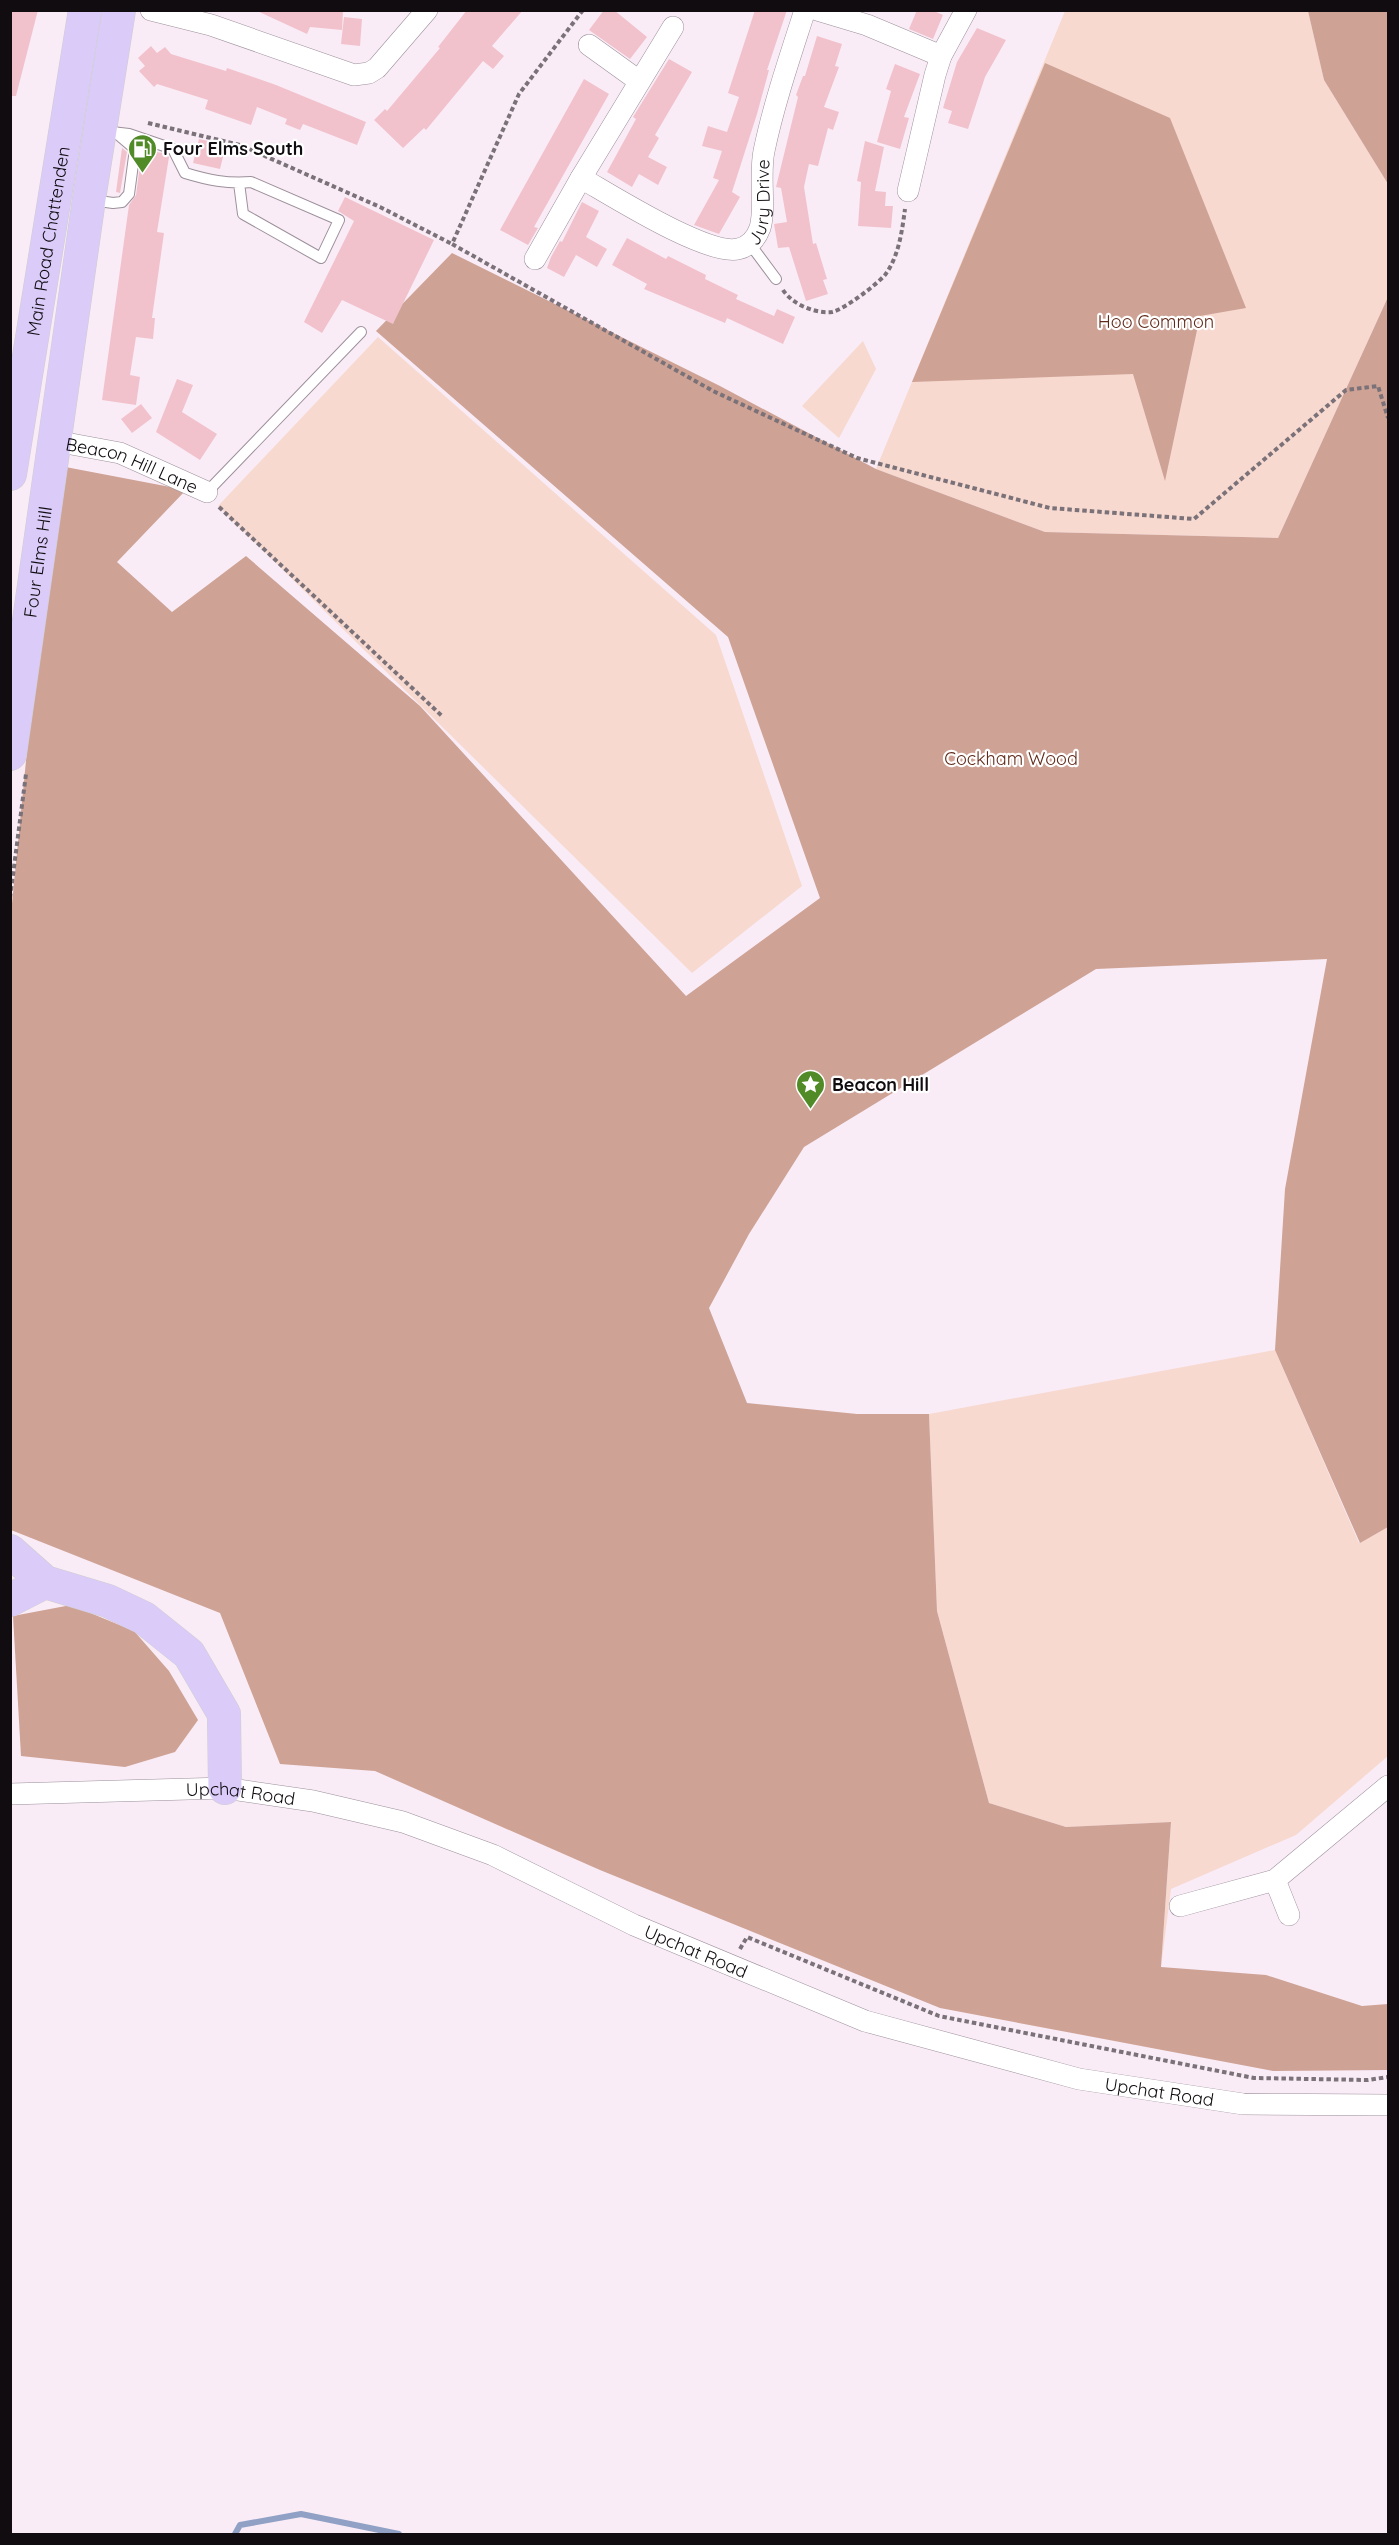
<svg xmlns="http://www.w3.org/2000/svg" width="1399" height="2545" font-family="Quicksand,sans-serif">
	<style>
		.green { fill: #f7d9d0 }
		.forest { fill: #cea295 }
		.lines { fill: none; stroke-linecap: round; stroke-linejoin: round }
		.stream { stroke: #90a1c5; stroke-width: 6 }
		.building { fill: #f2c2cc }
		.service-casing { stroke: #9c909a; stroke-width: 12 }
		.minor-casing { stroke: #9c909a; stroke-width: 22 }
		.primary-casing { stroke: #cfcecf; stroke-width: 34 }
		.path { stroke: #7a7278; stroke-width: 4; stroke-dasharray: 4.5 3; stroke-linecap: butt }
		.service { stroke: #fff; stroke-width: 10 }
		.minor { stroke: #fff; stroke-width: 21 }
		.primary { stroke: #dacbf8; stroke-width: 33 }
		.labels { text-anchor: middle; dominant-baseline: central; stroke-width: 4.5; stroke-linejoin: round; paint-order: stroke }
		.poi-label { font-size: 18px; font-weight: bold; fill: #100c10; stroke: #fff; text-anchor: start }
		.street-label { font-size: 18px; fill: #100c10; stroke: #fff }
		.park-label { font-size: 18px; fill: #612919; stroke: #fff }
	</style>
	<rect width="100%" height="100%" fill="#f9ecf6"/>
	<g class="green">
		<polygon points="1065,11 1308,11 1324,80 1388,184 1388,297 1278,538 1045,532 876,469"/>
		<polygon points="378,337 716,635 802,886 692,973 218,506"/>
		<polygon points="863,341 876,369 839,438 802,406"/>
		<polygon points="1275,1350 1359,1543 1388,1527 1388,1756 1296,1835 1171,1889 1161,1967 1171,1822 1066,1827 989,1803 937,1611 929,1414"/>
	</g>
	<g class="forest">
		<polygon points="1308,11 1388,11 1388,184 1324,80"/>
		<polygon points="1045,63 1170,118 1246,308 1200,316 1165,481 1133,374 912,382"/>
		<polygon points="452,253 720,386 876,469 1045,532 1278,538 1388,297 1388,1527 1360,1543 1275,1350 1285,1189 1327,959 1096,969 804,1147 749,1234 709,1308 747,1403 857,1414 929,1414 937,1611 989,1803 1066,1827 1171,1822 1161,1967 1266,1975 1362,2006 1388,2004 1388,2070 1273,2071 940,2008 600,1870 375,1771 280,1764 220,1613 11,1530 10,924 55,465 186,490 117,562 172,612 246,556 420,706 686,996 820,898 728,637 376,331"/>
		<polygon points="71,1605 134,1631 169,1671 198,1720 175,1752 125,1767 21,1756 13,1616"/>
	</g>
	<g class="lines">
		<polyline class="stream" points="235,2534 240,2525 301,2514 399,2534"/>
	</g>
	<g class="building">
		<polygon points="10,10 38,10 16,96 10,96"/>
		<polygon points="255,10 343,12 342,30 310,27 307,34"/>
		<polygon points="467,10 523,10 492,46 504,56 493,69 483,61 426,130 424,128 403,148 374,120 385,109 387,111 440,48 438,47"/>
		<polygon points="604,10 614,10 647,37 630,59 589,30"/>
		<polygon points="755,10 787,10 767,70 769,70 757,114 732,192 740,197 719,234 694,225 719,180 713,178 722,151 702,146 708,126 727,132 739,97 728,93"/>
		<polygon points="917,10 932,10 943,15 933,39 909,29"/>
		<polygon points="344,17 362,19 360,46 341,44"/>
		<polygon points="977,28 1006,40 985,77 968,129 948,123 952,111 943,108 957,62"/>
		<polygon points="817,36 842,44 835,66 839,67 824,107 839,112 833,130 828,128 818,166 809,164 804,187 813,244 816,243 827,279 823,280 828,294 806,301 789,247 778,248 774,224 787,222 781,188 776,187 798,97 796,95 803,76 805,76"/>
		<polygon points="151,46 157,53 165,47 171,54 226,71 227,68 276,85 366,122 357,145 303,124 300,130 285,124 287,119 257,107 251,125 205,109 208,100 157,84 154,87 139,71 145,66 138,58"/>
		<polygon points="669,59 692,72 655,135 659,138 648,157 667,167 658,185 639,174 632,187 607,172 636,119 633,117"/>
		<polygon points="895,64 920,74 904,117 909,118 900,149 877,142 891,91 886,89"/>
		<polygon points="584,79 609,94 534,227 538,228 528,245 500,230"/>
		<polygon points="199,139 226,145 220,169 193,163"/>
		<polygon points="865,141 884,147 875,191 886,192 885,206 893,206 891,228 858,226 861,182 857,181"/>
		<polygon points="122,148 127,152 120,193 116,192"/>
		<polygon points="142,150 163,153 169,157 157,232 164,233 152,318 155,318 153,339 136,337 130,375 140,377 136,405 102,400 129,205 136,195"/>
		<polygon points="345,197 434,240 393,324 342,300 322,333 304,322 354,221 338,211"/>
		<polygon points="582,202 599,211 586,237 607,249 597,267 576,255 564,277 547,268 551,257 560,241 562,242"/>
		<polygon points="627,238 666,259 668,256 706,275 705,279 738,295 736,299 774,316 777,309 795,317 783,344 727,318 725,323 644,289 647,284 612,265"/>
		<polygon points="177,379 193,385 182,412 217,434 200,460 156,432"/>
		<polygon points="141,404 152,418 132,433 121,419"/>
	</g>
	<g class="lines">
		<defs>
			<g id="service">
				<path d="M103,131L129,134L173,149L185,173C208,180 227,184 251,182L339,220L321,258L243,214L239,183"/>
				<polyline points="92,200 113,203 122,202 129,194 135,149 115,132"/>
				<polyline points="750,244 776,279"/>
				<polyline points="207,492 361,332"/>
			</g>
			<g id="minor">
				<polyline points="151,10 211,25 354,75 369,73 377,68 427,10"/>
				<polyline points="817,10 867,25 941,56"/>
				<polyline points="589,45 639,81"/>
				<path id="s1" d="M581,178C611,195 707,256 738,249C748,247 756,239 760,228C766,208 759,175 764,151C774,103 790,57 805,10"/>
				<polyline points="908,191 935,75 941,56 966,10"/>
				<polyline points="535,259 581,178 673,27"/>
				<path id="s2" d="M55,441L120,453L207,492"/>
				<path id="s3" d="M10,1794L225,1788L313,1801L403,1822L493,1855L634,1925L865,2021L1079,2079L1243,2104L1388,2105"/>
				<polyline points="1275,1880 1289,1915"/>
				<polyline points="1180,1906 1275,1880 1388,1786"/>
			</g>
			<g id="primary">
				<path id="s4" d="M10,474L85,10"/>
				<path id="s5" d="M10,754L89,199L119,10"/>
				<polyline points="10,1551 45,1582 108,1601 144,1618 189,1654 224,1714 225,1788"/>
				<polyline points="10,1600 45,1582"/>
			</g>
		</defs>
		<use href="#service" class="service-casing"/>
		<use href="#minor" class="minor-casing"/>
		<use href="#primary" class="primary-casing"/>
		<g class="path">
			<polyline points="583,10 519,94 452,244 713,391 857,458 1050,508 1194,519 1346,390 1378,386 1388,418"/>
			<polyline points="148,123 240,145 380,207 452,244"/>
			<path d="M783,290C792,304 815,314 832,312C845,309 876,285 885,275C899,256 902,231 905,209"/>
			<polyline points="219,507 442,716"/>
			<polyline points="10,898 26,774"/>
			<polyline points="740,1949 747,1937 939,2016 1254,2078 1368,2080 1388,2077"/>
		</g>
		<use href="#service" class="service"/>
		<use href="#minor" class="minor"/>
		<use href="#primary" class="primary"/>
	</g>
	<defs>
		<symbol id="fuel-pin" viewBox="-11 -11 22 30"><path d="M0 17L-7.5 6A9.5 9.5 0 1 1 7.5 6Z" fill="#518b28" stroke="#fff"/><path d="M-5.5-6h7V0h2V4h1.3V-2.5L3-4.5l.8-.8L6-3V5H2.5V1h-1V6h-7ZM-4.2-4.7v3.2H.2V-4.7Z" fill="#fff"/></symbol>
		<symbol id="sight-pin" viewBox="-11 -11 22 30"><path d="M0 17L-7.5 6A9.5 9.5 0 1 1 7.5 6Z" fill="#518b28" stroke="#fff"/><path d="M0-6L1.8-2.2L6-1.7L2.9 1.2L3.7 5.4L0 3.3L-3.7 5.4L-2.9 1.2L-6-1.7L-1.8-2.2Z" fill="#fff"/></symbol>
	</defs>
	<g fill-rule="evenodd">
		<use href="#fuel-pin" x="126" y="132" width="33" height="45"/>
		<use href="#sight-pin" x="794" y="1068" width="33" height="45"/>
	</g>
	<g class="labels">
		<g class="poi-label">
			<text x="163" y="148">Four Elms South</text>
			<text x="832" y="1084">Beacon Hill</text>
		</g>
		<g class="street-label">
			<text stroke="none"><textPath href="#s1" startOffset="232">Jury Drive</textPath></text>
			<text stroke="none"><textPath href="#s4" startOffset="236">Main Road Chattenden</textPath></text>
			<text stroke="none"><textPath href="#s2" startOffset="81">Beacon Hill Lane</textPath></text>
			<text stroke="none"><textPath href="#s5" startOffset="194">Four Elms Hill</textPath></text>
			<text stroke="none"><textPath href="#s3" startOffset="231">Upchat Road</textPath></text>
			<text stroke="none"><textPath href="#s3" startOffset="717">Upchat Road</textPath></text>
			<text stroke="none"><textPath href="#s3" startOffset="1203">Upchat Road</textPath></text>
		</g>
		<g class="park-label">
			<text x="1156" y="321">Hoo Common</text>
			<text x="1011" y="758">Cockham Wood</text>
		</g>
	</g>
	<rect width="1399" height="2545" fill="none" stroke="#100c10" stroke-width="24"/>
</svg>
